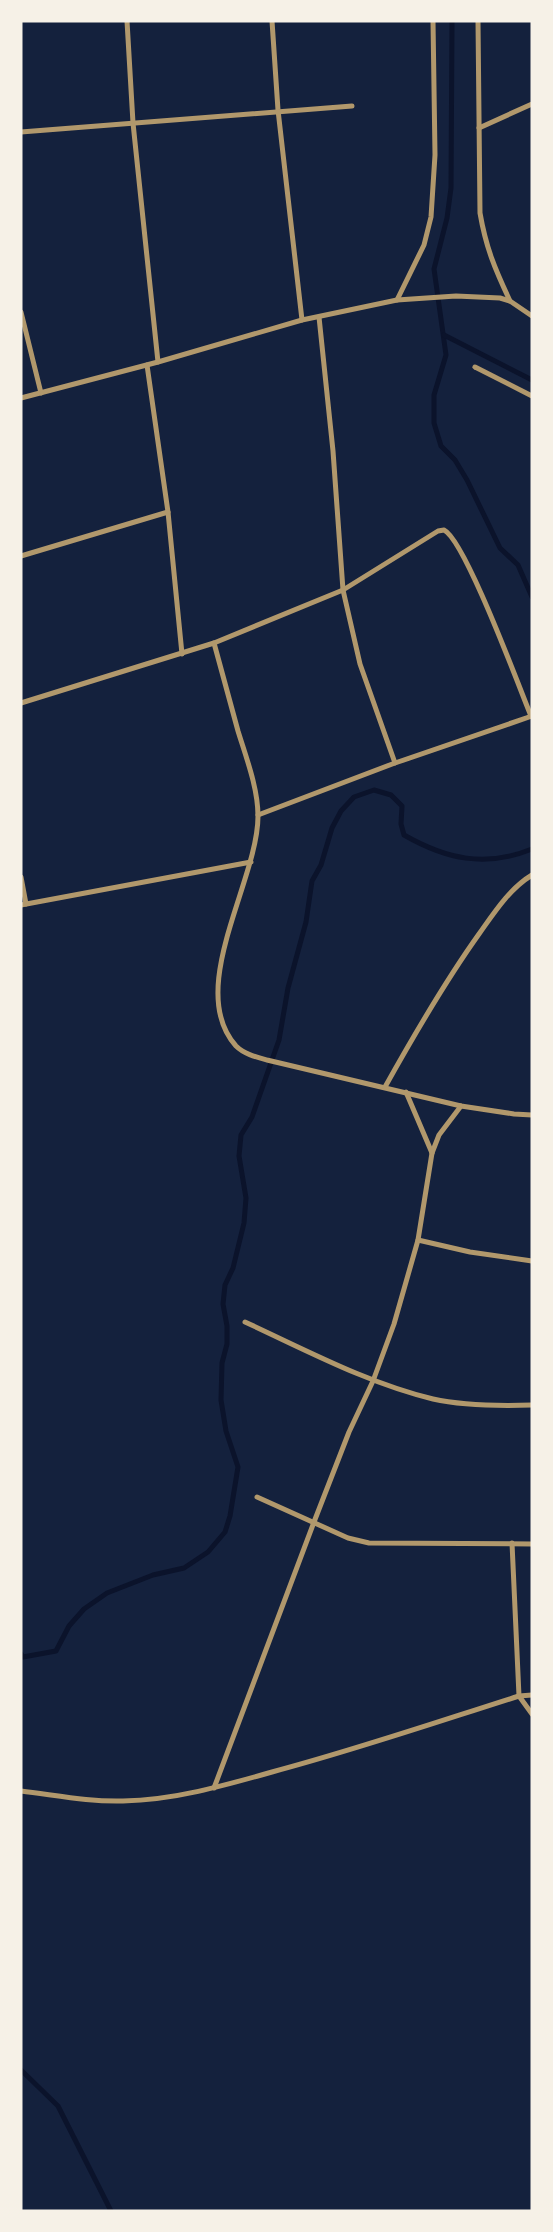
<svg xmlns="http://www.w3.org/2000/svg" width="553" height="2232" font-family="'Nunito Sans',sans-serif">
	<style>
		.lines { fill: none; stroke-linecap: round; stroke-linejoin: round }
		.stream { stroke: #0b132b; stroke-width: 5 }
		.minor { stroke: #b1986c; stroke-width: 5 }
	</style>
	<rect width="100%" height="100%" fill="#14213d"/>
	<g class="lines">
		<g class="stream">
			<polyline points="452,21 451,188 447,218 434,269 446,355 434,395 434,423 441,446 455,460 467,480 500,548 518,565 532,597"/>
			<polyline points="444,335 532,380"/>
			<path d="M21,1654L23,1657L56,1651L69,1626L84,1609L107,1593L153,1575L184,1568L208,1552L225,1532L230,1516L238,1467L226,1431L221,1400L222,1363L227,1344V1326L223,1304L225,1285L233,1268L244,1223L246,1198L239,1156L241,1135L252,1117L279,1040L288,988L306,922L312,881L321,865L332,828L341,811L354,797L374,790L391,795L402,806L401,824L404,835C446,859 485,868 532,849"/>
			<polyline points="21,2070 58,2106 111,2211"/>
		</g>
		<g class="minor">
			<polyline points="127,21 133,123 158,362"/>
			<polyline points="272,21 278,110 302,320"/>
			<path d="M478,21L480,213C486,248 495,269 510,301"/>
			<polyline points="479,128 532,104"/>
			<polyline points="21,132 352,106"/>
			<polyline points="397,300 424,245 431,217 435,155 433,21"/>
			<polyline points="21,312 41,393"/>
			<polyline points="319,317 333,451 343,590 360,664 395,763"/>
			<polyline points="147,365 168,512 182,654"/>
			<polyline points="475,367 532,396"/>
			<polyline points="21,398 158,362 302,320 397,300 456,296 500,298 510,301 532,316"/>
			<polyline points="21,556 168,512"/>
			<path d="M214,643C222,672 230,702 238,731C246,757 258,788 258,816C258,881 185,989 236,1046C244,1054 256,1057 267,1060L461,1106L514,1114L532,1115"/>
			<path d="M21,703L214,643L343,590L438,531L444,530C465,540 519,687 531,716"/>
			<polyline points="258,815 395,763 532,716"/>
			<polyline points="21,877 26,904"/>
			<polyline points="21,905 251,862"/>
			<path d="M385,1087C414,1035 444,983 479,934C494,913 509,889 532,875"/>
			<polyline points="406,1092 432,1153"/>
			<polyline points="418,1240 470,1252 532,1261"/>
			<path d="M245,1322C306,1350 367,1383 433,1399C464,1406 499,1406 532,1405"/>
			<polyline points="257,1497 348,1538 369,1543 532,1544"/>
			<polyline points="512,1543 519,1696 532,1714"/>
			<polyline points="214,1788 314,1522 349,1432 373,1381 394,1324 418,1240 432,1153 439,1135 461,1106"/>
			<path d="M21,1791C55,1795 89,1802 123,1801C174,1800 223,1786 272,1772C355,1750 437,1722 519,1696L532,1695"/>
		</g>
	</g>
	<rect width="553" height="2232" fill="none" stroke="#f6f1e7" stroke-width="45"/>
</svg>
